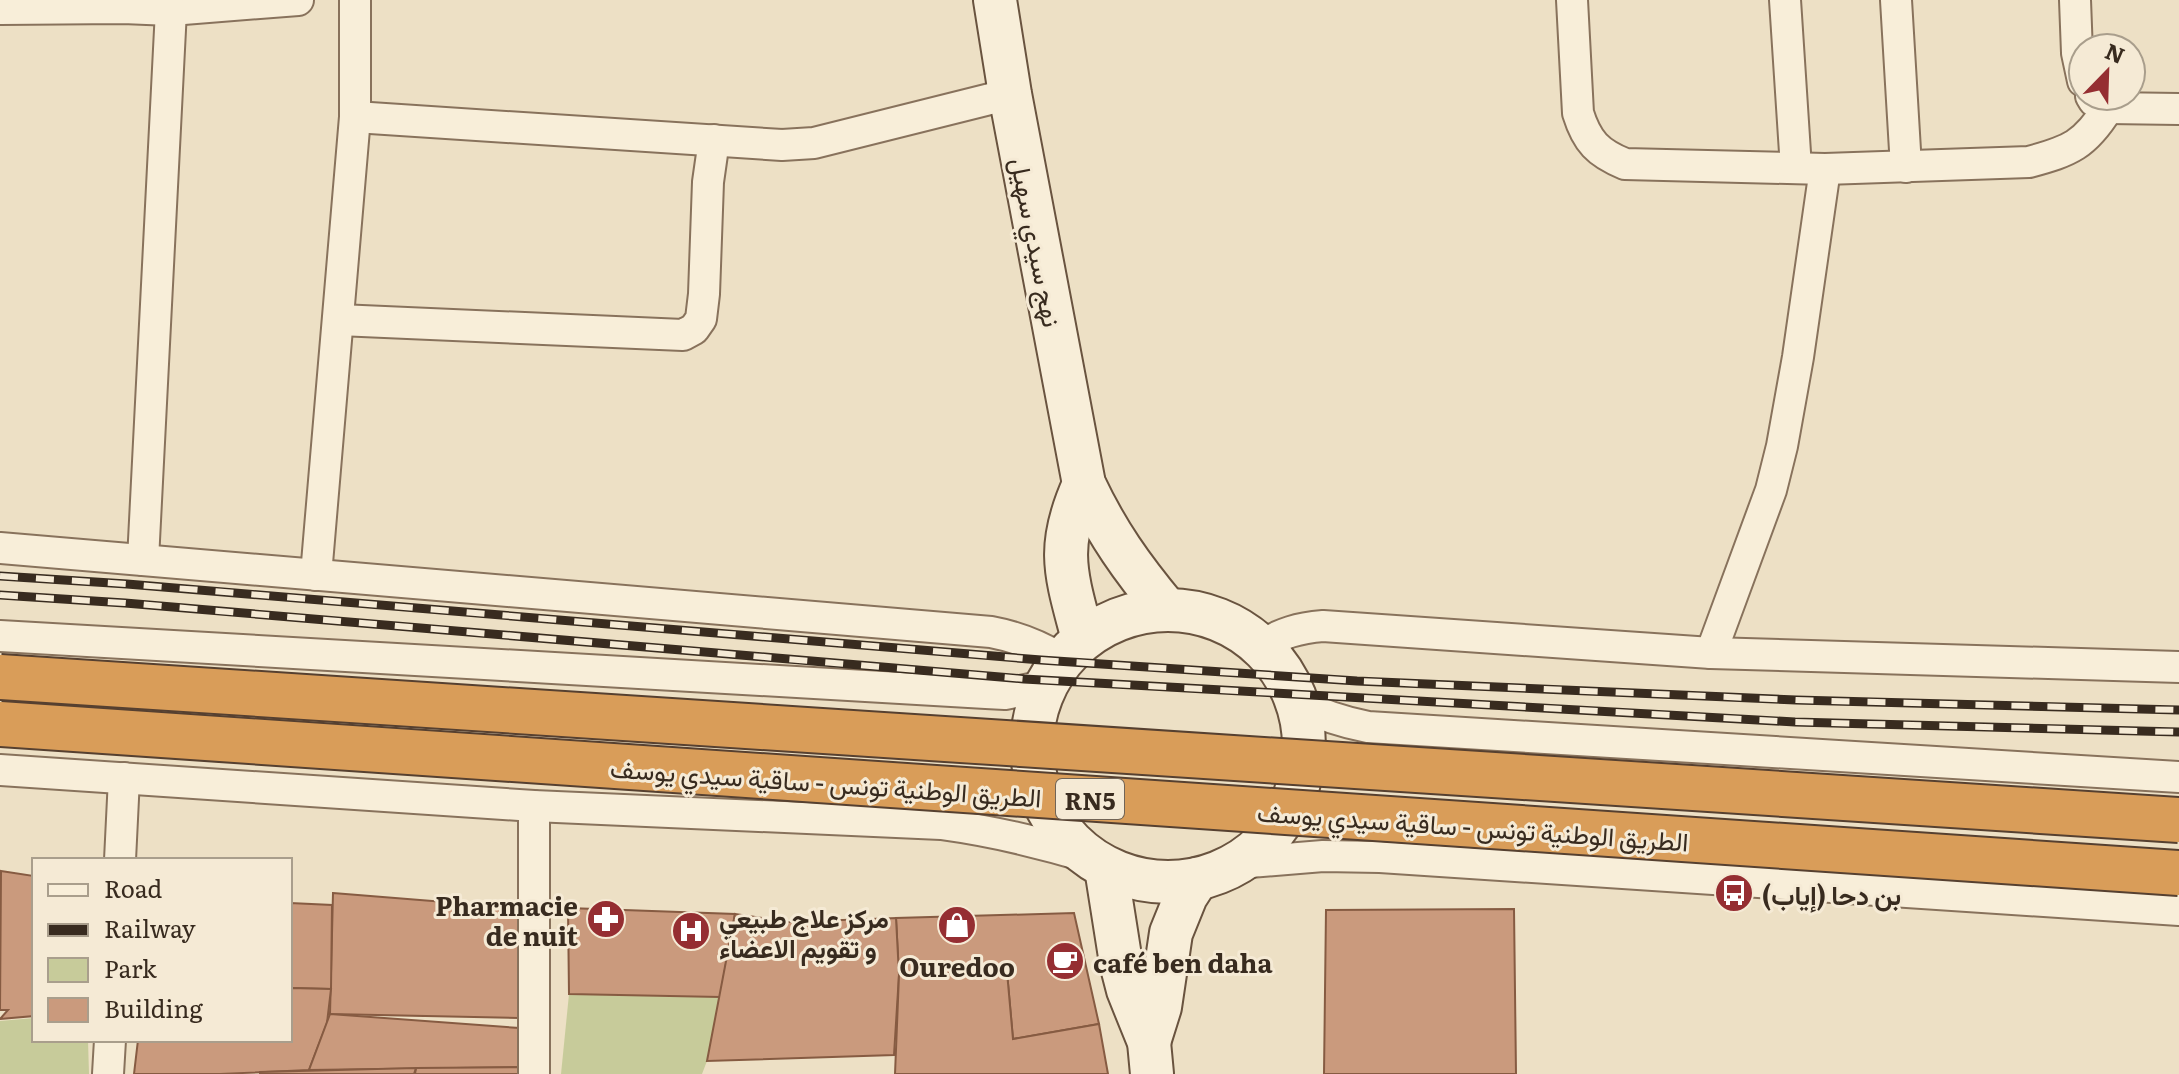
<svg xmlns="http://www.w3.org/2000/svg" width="2179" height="1074" font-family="Literata,Vazirmatn,serif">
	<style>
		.green { fill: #c7cb9a }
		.building { fill: #ca9a7d; stroke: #865b42; stroke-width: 2 }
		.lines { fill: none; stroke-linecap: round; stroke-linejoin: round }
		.street-casing { stroke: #88725c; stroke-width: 34 }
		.secondary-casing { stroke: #69533f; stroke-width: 46 }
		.street { stroke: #f8eed9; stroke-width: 30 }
		.secondary { stroke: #f8eed9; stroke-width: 42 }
		.rail-casing { stroke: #382b1f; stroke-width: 9 }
		.rail { stroke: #f5ead5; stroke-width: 6; stroke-dasharray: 18; stroke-linecap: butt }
		.highway-bridge-casing { stroke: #564030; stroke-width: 48; stroke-linecap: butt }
		.highway-bridge { stroke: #d99d59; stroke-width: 44 }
		.labels { text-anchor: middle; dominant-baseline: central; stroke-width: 6; stroke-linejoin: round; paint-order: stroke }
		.shield { fill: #f5ead5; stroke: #716456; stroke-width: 2 }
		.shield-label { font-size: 24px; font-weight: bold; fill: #382b1f }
		.street-label { font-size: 26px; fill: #382b1f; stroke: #f5ead5 }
		.poi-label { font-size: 26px; font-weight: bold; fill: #382b1f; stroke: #f5ead5; text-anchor: start }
	</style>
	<rect width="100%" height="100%" fill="#ede0c5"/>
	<g class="green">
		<polygon points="569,994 720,997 707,1061 702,1074 561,1074"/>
		<polygon points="34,1018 34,1040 88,1040 89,1074 0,1074 0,1021"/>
	</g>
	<g class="building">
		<polygon points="1,871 34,876 34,1016 0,1019 8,1010 0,1010"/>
		<polygon points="333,893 519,908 518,1018 330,1014"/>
		<polygon points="290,903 332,905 331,989 290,988"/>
		<polygon points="568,908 735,914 720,997 569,994"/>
		<polygon points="1514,909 1516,1074 1324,1074 1326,910"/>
		<polygon points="1074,913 1099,1024 1013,1039 1007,972 899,975 896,918"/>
		<polygon points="735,914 789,922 896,918 899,975 894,1055 707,1061"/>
		<polygon points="1007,972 1013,1039 1099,1024 1108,1074 895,1074 899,975"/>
		<polygon points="290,988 331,989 327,1023 309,1070 220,1074 134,1074 138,1040 290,1040"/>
		<polygon points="330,1014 519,1028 525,1067 309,1070"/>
		<polygon points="525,1067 525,1074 415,1074 416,1068"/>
		<polygon points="416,1068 414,1074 260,1074 260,1072"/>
	</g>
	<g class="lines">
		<defs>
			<g id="street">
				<path d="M1572,0L1578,113C1587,142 1598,153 1625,164L1825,169L2029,162C2070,151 2085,145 2108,108"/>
				<polyline points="1785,0 1796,168"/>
				<polyline points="1896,0 1906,167"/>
				<polyline points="2075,0 2077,53 2083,81"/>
				<polyline points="0,9 123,8 171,10 298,0"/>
				<polyline points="2091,96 2094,101 2108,108 2179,109"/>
				<polyline points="355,117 782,145 814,143 1010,94"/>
				<polyline points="339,320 683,335 694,329 701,319 704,294 708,182 714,140"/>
				<path d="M0,548L991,632C1018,637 1038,645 1061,659"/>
				<polyline points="143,560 171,10"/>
				<polyline points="316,575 355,117 355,0"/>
				<polyline points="0,636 986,693 1005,694 1045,686"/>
				<path d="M1261,646C1281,633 1299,628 1323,626L1711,653L2179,667"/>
				<polyline points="1711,653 1771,490 1782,446 1798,357 1825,169"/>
				<path d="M1297,703C1321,715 1342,722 1368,727L2179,777"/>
				<path d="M0,770L534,806L941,824C992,831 1039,842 1088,857"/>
				<polyline points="120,860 124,778"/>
				<polyline points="1238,863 1323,856 1380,857 2179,910"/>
				<polyline points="108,1074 110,1040"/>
				<polyline points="534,1074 534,806"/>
			</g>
			<g id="secondary">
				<path d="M995,0L1010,94L1084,484C1107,533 1132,568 1167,610"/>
				<circle cx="1168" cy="746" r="136"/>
				<path d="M1083,639C1066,574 1055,548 1084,484"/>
				<polyline points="1106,868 1121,963 1128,990 1149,1042 1152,1074"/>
				<polyline points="1149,1042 1160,1007 1171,933 1186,896 1197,879"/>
			</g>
		</defs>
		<use href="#street" class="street-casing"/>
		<use href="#secondary" class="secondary-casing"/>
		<use href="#street" class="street"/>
		<use href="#secondary" class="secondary"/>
		<defs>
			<g id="rail">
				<polyline points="0,576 127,584 1041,660 1357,681 1796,700 2179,710"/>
				<polyline points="0,595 125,603 1024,679 1795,722 2179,732"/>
			</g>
		</defs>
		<use href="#rail" class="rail-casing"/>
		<use href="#rail" class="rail"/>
		<defs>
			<g id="highway-bridge">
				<polyline points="0,677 2179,820"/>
				<polyline points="0,724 2179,873"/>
			</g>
		</defs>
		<use href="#highway-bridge" class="highway-bridge-casing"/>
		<use href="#highway-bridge" class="highway-bridge"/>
	</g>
	<defs>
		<symbol id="bus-disc" viewBox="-11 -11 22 22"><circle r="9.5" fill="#952e32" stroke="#f5ead5"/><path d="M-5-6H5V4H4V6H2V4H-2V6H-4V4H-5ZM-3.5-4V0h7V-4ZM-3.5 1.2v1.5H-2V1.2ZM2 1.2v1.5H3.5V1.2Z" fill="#fff"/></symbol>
		<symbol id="pharmacy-disc" viewBox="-11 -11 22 22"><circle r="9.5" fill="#952e32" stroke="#f5ead5"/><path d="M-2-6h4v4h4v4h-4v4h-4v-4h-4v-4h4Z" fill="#fff"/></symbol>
		<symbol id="shop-disc" viewBox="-11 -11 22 22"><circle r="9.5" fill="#952e32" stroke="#f5ead5"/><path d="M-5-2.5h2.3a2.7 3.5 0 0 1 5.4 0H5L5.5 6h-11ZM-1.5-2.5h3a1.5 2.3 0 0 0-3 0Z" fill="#fff"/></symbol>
		<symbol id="hospital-disc" viewBox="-11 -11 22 22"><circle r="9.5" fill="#952e32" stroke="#f5ead5"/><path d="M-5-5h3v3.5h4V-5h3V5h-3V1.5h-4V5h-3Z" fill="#fff"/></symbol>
		<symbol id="cafe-disc" viewBox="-11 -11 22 22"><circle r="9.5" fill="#952e32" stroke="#f5ead5"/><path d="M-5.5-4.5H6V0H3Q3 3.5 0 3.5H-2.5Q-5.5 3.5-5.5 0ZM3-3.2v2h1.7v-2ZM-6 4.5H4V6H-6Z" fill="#fff"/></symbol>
	</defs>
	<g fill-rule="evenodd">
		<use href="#bus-disc" x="1712" y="871" width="44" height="44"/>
		<use href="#pharmacy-disc" x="584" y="897" width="44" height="44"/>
		<use href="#shop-disc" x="935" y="903" width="44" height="44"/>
		<use href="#hospital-disc" x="669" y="909" width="44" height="44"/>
		<use href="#cafe-disc" x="1043" y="939" width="44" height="44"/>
	</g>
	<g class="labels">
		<rect class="shield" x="1056" y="779" width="68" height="40" rx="6"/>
		<g class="shield-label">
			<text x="1090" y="799">RN5</text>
		</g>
		<g class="street-label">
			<text transform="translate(1038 242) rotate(79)">نهج سيدي سهيل</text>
			<text transform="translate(826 781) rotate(4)">الطريق الوطنية تونس - ساقية سيدي يوسف</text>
			<text transform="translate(1473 825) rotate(4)">الطريق الوطنية تونس - ساقية سيدي يوسف</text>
		</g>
		<g class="poi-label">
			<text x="1762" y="893">بن دحا (إياب)</text>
			<text x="578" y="904" text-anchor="end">Pharmacie<tspan x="578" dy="30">de nuit</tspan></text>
			<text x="719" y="916">مركز علاج طبيعي<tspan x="719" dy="30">و تقويم الاعضاء</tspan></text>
			<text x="1093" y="961">café ben daha</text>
			<text x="957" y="965" text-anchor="middle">Ouredoo</text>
		</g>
	</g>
	<rect x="32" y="858" width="260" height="184" fill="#f5ead5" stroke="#a99e8c" stroke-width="2"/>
	<rect x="48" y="884" width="40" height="12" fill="#f8eed9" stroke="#a99e8c" stroke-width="2"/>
	<text x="104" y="898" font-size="24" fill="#382b1f">Road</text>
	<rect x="48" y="924" width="40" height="12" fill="#382b1f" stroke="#a99e8c" stroke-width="2"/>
	<text x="104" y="938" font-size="24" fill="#382b1f">Railway</text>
	<rect x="48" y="958" width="40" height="24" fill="#c7cb9a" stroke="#a99e8c" stroke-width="2"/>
	<text x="104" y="978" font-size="24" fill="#382b1f">Park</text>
	<rect x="48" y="998" width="40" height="24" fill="#ca9a7d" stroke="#a99e8c" stroke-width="2"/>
	<text x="104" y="1018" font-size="24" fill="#382b1f">Building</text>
	<g transform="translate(2107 72) rotate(23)"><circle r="38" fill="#f5ead5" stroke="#a99e8c" stroke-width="2"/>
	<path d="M0-6L14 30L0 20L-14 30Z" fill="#952e32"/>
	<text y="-12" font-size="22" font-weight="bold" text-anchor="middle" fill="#382b1f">N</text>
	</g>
</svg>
